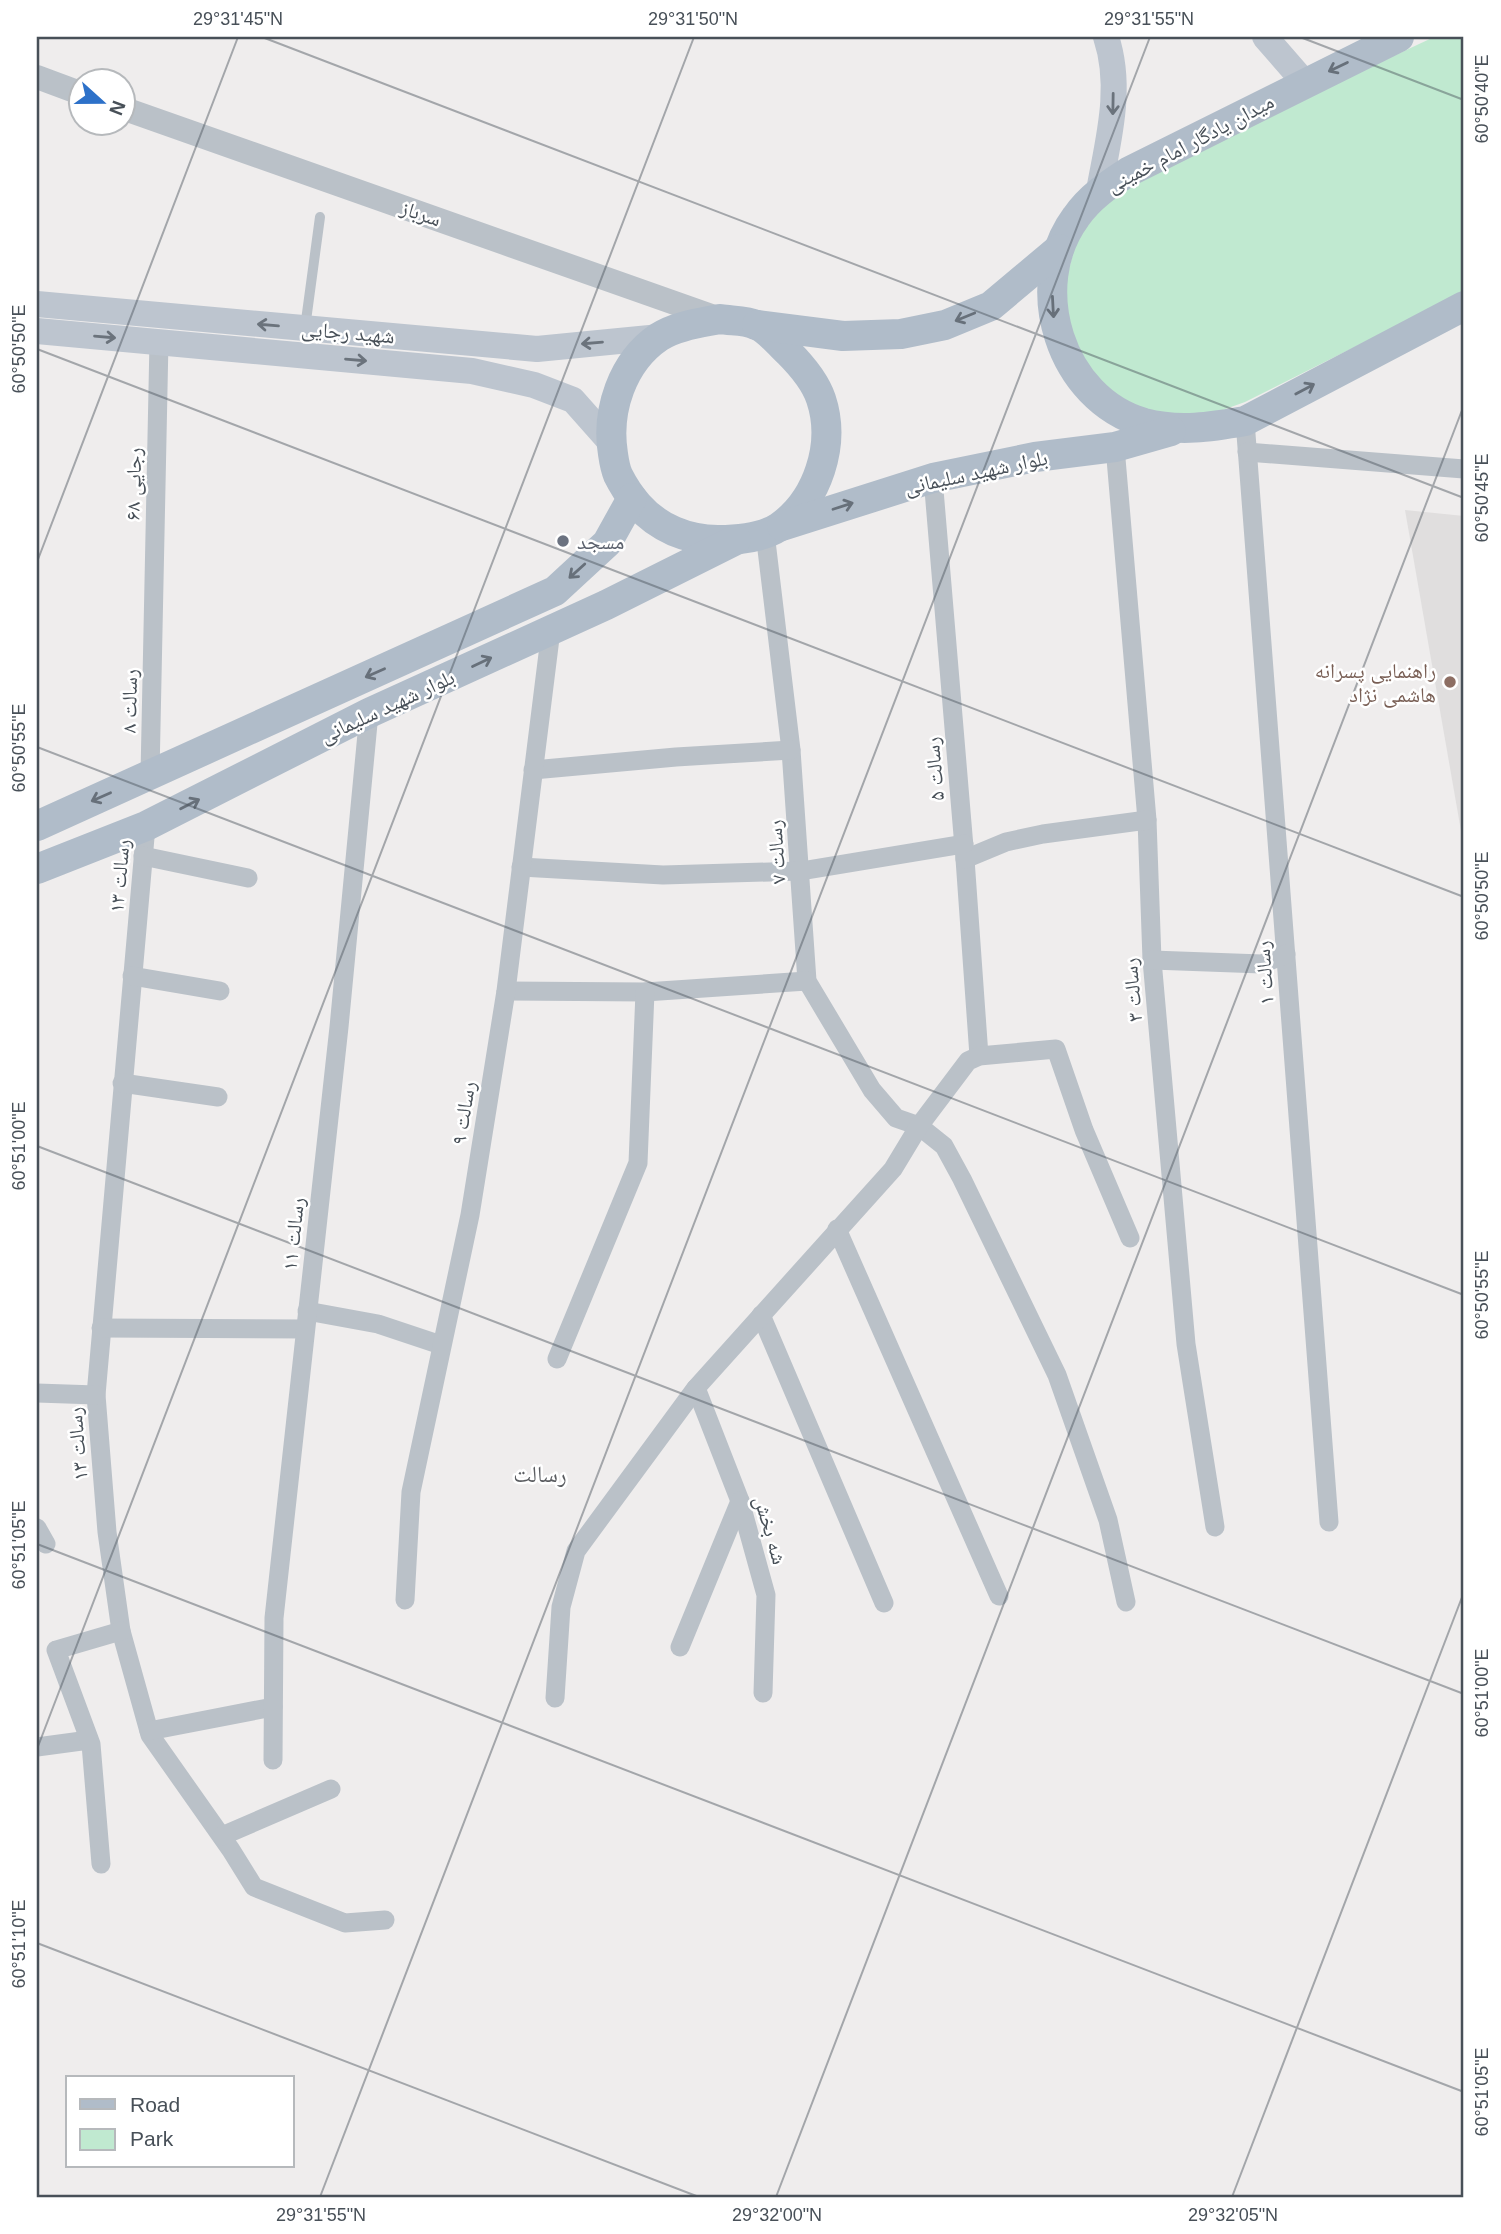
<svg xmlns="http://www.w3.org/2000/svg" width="1501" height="2234" font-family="Arial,'Noto Naskh Arabic',sans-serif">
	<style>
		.education { fill: #e0dede }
		.park { fill: #c0e9d0 }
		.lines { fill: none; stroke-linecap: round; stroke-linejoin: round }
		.service { stroke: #bac1c8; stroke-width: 10 }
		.minor { stroke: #bac1c8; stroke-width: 19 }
		.tertiary { stroke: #bac1c8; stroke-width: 24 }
		.secondary { stroke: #bdc5cf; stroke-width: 26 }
		.primary { stroke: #b0bcc9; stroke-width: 30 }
		.oneway { stroke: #67707a }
		.oneway2 { stroke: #6b737c }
		.ticks { fill: none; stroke: #485058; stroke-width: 2; stroke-opacity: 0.45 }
		.worship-dot { fill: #6b7280; stroke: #fff; stroke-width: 2.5 }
		.education-dot { fill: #8d6e63; stroke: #fff; stroke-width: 2.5 }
		.labels { text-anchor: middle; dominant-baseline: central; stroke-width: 5; stroke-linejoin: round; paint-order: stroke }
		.street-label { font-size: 21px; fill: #485058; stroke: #fff }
		.worship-label { font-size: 21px; fill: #5b616d; stroke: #fff; text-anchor: start }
		.education-label { font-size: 21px; fill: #785e54; stroke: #fff; text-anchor: end }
		.neighbourhood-label { font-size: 23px; fill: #5b5d61; stroke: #fff }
		.neatline { fill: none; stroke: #485058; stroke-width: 2.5 }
		.ticks-label { font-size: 18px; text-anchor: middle; fill: #485058 }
	</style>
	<rect width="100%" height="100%" fill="#efeded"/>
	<polygon class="education" points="1405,510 1464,516 1464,848"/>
	<polygon class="park" points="1434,37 1464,37 1464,292 1245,402 1217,412 1171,414 1136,407 1094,382 1060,304 1077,238 1116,191 1304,98"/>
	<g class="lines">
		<polyline class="service" points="305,328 320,217"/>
		<g class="minor">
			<polyline points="1245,421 1329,1522"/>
			<polyline points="1115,447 1147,820 1152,960 1186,1344 1215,1527"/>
			<polyline points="1247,452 1464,469"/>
			<polyline points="933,478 965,859 979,1056"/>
			<polyline points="765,533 791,750 807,981 872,1090 896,1118 919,1126 944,1146 962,1179 1057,1375 1108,1520 1126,1602"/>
			<polyline points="533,770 676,757 791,750"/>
			<polyline points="150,775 159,341"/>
			<polyline points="146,826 96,1395 107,1532 121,1631 150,1735 231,1850 254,1887 345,1923 385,1920"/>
			<polyline points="143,856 248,878"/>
			<polyline points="965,859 1006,842 1043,834 1147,820"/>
			<polyline points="521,867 663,875 801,871 964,844"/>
			<polyline points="1152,960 1262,964 1286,954"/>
			<polyline points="132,976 220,991"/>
			<polyline points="506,991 645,992 807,981"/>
			<polyline points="122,1083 218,1097"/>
			<polyline points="837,1229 999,1596"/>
			<polyline points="307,1311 378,1324 441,1345"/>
			<polyline points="761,1315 884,1603"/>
			<polyline points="101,1328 305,1329"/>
			<polyline points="557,1359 638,1163 645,992"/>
			<polyline points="696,1388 740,1501 766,1595 763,1693"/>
			<polyline points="37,1393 96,1395"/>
			<polyline points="37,1528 46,1544"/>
			<polyline points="405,1600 411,1492 470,1215 506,991 551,630"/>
			<polyline points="680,1647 740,1501"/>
			<polyline points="555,1698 561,1607 576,1551 696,1388 893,1169 919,1126 968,1061 979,1056 1056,1049 1084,1130 1130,1238"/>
			<polyline points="149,1731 273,1707"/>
			<polyline points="37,1747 89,1740"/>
			<polyline points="273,1760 274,1618 339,1027 369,713"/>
			<polyline points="222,1836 331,1789"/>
			<polyline points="101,1864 91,1744 56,1650 121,1631"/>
		</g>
		<g class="tertiary">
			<polyline points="37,77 80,93"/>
			<polyline points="122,108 720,319"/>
		</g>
		<g class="secondary">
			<polyline points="1265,37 1305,83"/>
			<path d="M1099,191C1108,140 1123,88 1106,37"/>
			<polyline points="37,304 537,349 660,337"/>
			<polyline points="37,331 472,371 534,385 573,400 612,444"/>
		</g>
		<g class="primary">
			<path d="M1399,37L1128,172C1108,185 1090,197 1076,217C1025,286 1060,399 1144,423C1179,432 1211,427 1245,421L1464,306"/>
			<path d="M720,319C731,321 746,320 756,325C768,329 779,344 788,352C801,365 815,381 821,399C836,444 818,500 779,527C762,538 737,540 718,540C687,540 658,528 638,505C630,496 623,485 618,475C615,468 614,461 613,454C606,411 622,362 659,337C676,326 700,323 720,319Z"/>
			<polyline points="757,325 843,336 901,334 945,325 991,306 1059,249"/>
			<polyline points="782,526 933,478 1035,457 1115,447 1171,431"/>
			<polyline points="37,826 555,591 607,543 632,498"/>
			<polyline points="37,869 146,826 369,713 606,605 736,540"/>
		</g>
	</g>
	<defs><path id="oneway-shaft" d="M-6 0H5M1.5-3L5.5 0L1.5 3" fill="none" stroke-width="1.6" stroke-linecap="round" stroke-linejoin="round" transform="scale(1.75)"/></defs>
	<g class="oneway">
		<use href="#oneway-shaft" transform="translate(1338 67) rotate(154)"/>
		<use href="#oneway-shaft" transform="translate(1053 307) rotate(87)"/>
		<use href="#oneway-shaft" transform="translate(965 317) rotate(158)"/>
		<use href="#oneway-shaft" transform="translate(1305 389) rotate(-28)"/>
		<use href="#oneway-shaft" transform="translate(843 506) rotate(-18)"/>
		<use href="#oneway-shaft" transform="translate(577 571) rotate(138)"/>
		<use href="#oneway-shaft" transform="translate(482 662) rotate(-25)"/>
		<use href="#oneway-shaft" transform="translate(375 673) rotate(156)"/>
		<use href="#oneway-shaft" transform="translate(101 797) rotate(156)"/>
		<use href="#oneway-shaft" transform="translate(190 804) rotate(-27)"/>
	</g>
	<g class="oneway2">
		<use href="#oneway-shaft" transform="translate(1113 104) rotate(91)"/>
		<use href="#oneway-shaft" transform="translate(268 325) rotate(-175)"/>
		<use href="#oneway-shaft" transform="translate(105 337) rotate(5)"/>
		<use href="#oneway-shaft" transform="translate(592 343) rotate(175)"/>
		<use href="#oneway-shaft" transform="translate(356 360) rotate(5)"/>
	</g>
	<path class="ticks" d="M262,37L1464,498M1300,37L1464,100M37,349L1464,897M37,562L238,37M37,747L1464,1295M37,1146L1464,1694M37,1544L1464,2092M37,1749L694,37M37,1943L699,2197M320,2197L1150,37M776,2197L1464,405M1232,2197L1464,1592"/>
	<circle class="worship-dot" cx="563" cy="541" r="7"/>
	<circle class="education-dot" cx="1450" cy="682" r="7"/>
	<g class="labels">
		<g class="street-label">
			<text transform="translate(1190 143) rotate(-28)">میدان یادگار امام خمینی</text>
			<text transform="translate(421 213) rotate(19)">سرباز</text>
			<text transform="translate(348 332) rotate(5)">شهید رجایی</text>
			<text transform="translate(976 472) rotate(-12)">بلوار شهید سلیمانی</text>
			<text transform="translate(133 484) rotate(-89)">رجایی ۶۸</text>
			<text transform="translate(129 701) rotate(-89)">رسالت ۸</text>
			<text transform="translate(387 706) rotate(-25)">بلوار شهید سلیمانی</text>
			<text transform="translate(934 769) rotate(-95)">رسالت ۵</text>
			<text transform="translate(776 852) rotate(-94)">رسالت ۷</text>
			<text transform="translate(119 876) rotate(-85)">رسالت ۱۳</text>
			<text transform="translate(1264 973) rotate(-94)">رسالت ۱</text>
			<text transform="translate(1132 990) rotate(-95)">رسالت ۳</text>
			<text transform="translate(463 1113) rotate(-81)">رسالت ۹</text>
			<text transform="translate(293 1234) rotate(-84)">رسالت ۱۱</text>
			<text transform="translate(77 1444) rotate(-95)">رسالت ۱۳</text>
			<text transform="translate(771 1530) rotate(74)">شه بخش</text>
		</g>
		<g class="worship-label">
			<text x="577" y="541">مسجد</text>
		</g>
		<g class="education-label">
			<text x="1436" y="670">راهنمایی پسرانه<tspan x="1436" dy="24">هاشمی نژاد</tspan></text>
		</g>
		<g class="neighbourhood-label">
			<text x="540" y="1474">رسالت</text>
		</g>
	</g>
	<rect width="1501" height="2234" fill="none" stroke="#ffffff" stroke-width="77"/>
	<rect x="66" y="2076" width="228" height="91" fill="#ffffff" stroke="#b6b9bc" stroke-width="2"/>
	<rect x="80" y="2099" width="35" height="10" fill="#b0bcc9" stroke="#b6b9bc" stroke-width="2"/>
	<text x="130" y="2112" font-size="21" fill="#485058">Road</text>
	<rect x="80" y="2129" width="35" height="21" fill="#c0e9d0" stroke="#b6b9bc" stroke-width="2"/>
	<text x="130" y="2146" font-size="21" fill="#485058">Park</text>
	<g transform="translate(102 102) rotate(111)"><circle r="33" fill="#ffffff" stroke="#b6b9bc" stroke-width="2"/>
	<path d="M0-5L12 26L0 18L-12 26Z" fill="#2d71c9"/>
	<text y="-10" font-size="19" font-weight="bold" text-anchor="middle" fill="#485058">N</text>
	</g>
	<rect x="38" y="38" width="1424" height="2158" class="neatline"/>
	<g class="ticks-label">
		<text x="238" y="25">29°31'45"N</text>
		<text x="693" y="25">29°31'50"N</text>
		<text x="1149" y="25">29°31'55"N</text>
		<text transform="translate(1482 99) rotate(-90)" y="6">60°50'40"E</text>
		<text transform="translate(19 349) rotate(-90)" y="6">60°50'50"E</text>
		<text transform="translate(1482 498) rotate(-90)" y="6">60°50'45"E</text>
		<text transform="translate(19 748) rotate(-90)" y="6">60°50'55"E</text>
		<text transform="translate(1482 896) rotate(-90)" y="6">60°50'50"E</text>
		<text transform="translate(19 1146) rotate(-90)" y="6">60°51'00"E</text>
		<text transform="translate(1482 1295) rotate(-90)" y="6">60°50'55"E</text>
		<text transform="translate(19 1545) rotate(-90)" y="6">60°51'05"E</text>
		<text transform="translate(1482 1693) rotate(-90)" y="6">60°51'00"E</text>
		<text transform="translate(19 1944) rotate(-90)" y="6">60°51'10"E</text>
		<text transform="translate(1482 2092) rotate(-90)" y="6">60°51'05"E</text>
		<text x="321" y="2221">29°31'55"N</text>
		<text x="777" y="2221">29°32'00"N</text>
		<text x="1233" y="2221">29°32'05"N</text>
	</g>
</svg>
